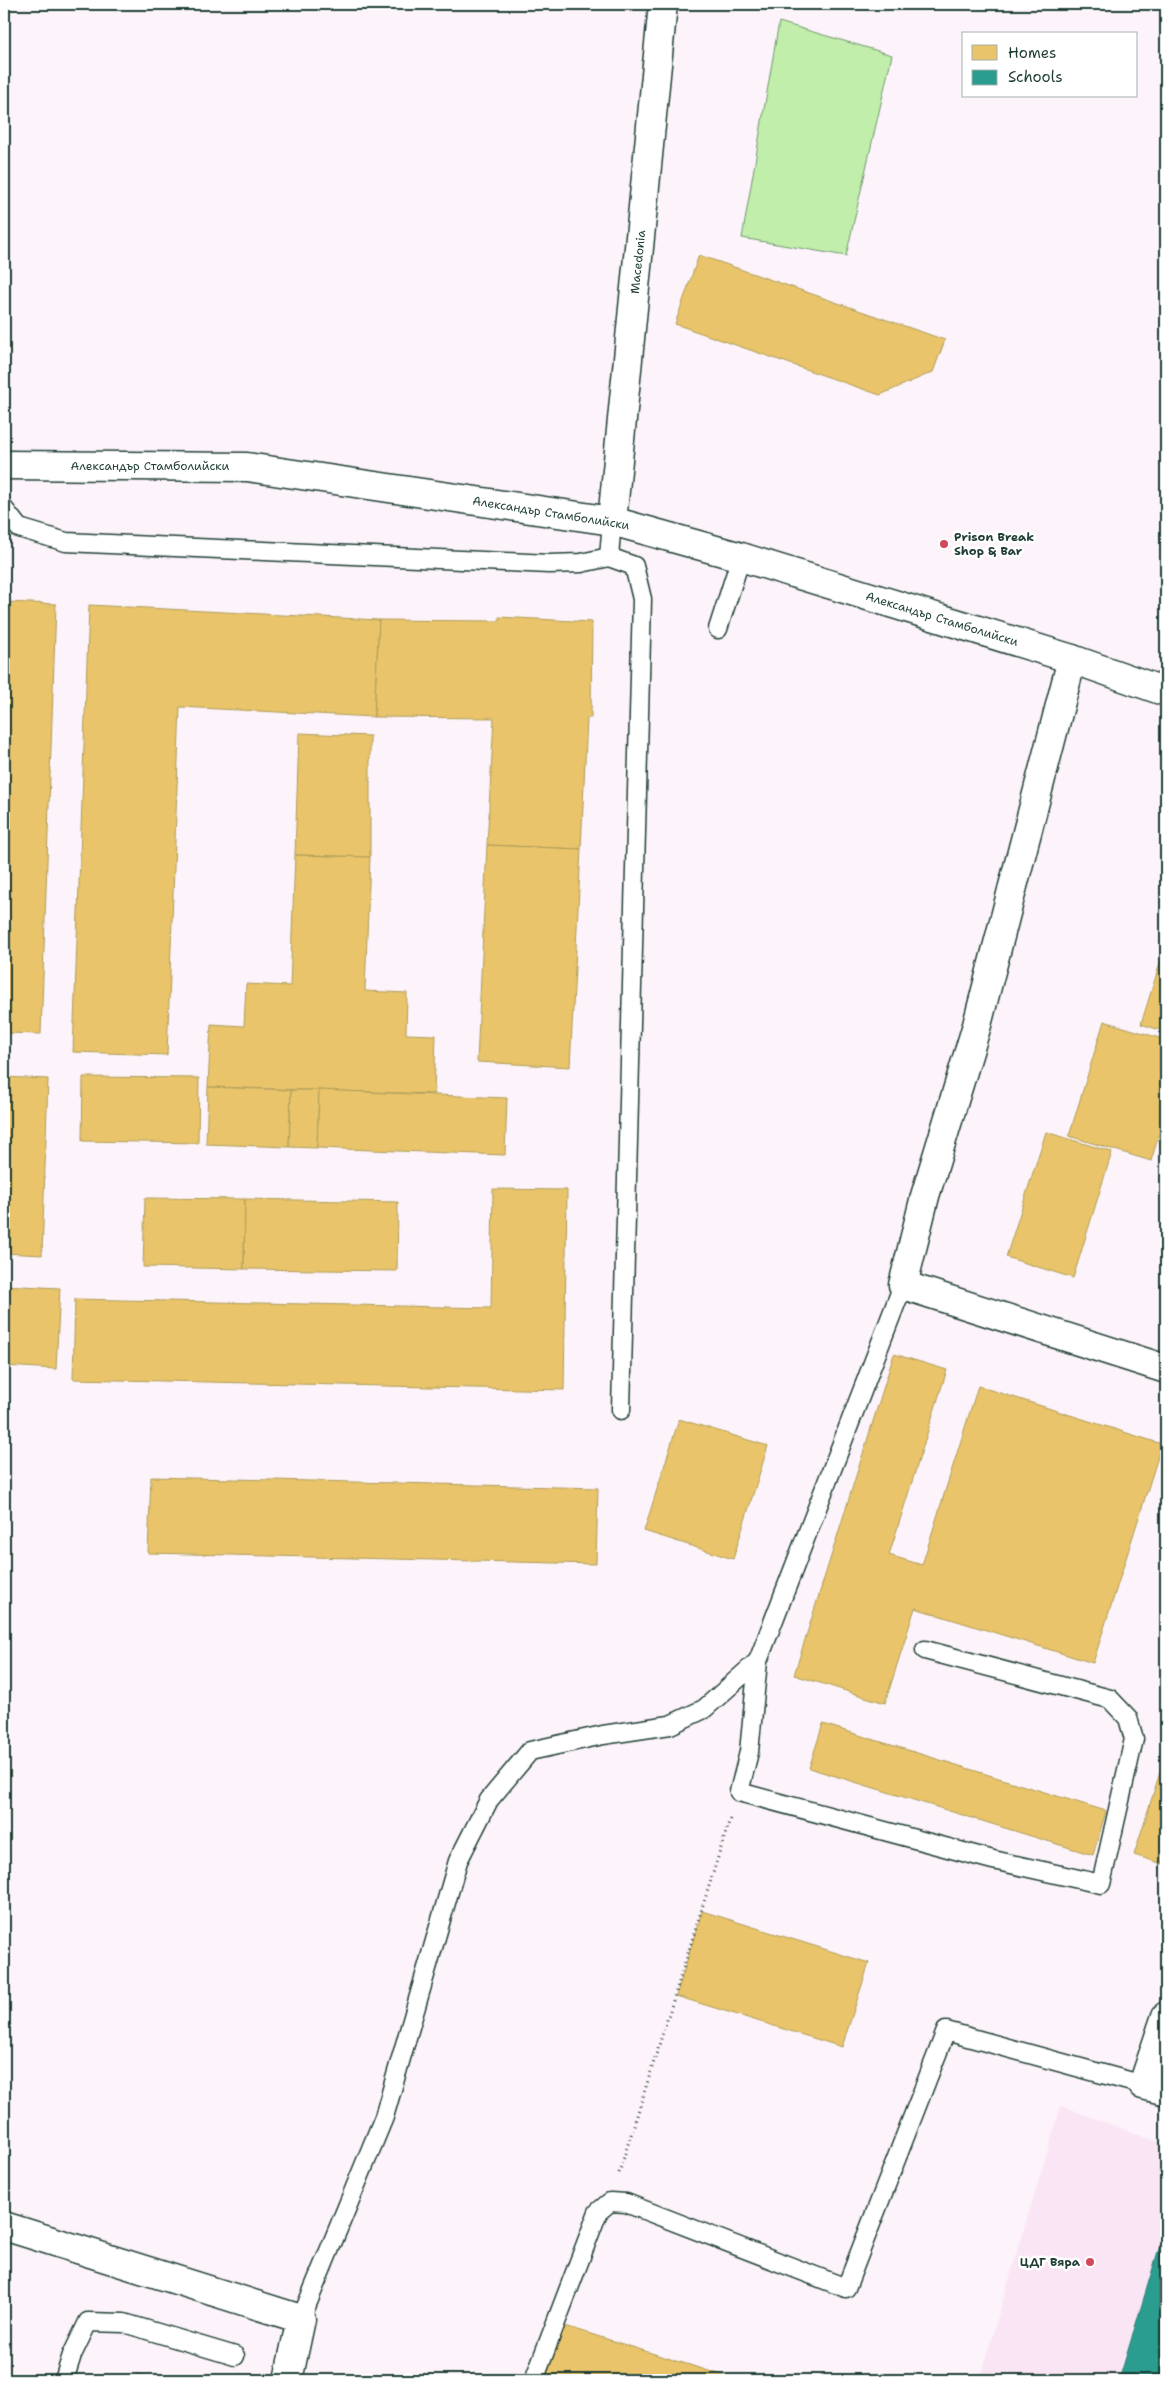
<svg xmlns="http://www.w3.org/2000/svg" width="1170" height="2384" font-family="'Shantell Sans',sans-serif">
	<style>
		.built { fill: #fae5f4 }
		.green { fill: #c1eeab; stroke: #709670 }
		.homes { fill: #e9c46a; stroke: #ac9c5a }
		.schools { fill: #2a9d8f; stroke: #278074 }
		.lines { fill: none; stroke-linecap: round; stroke-linejoin: round }
		.lane-casing { stroke: #1f3d34; stroke-width: 21 }
		.street-casing { stroke: #1f3d34; stroke-width: 31 }
		.secondary-casing { stroke: #1f3d34; stroke-width: 31 }
		.path { stroke: #1f3d34; stroke-width: 3; stroke-dasharray: 1 4; stroke-linecap: butt }
		.lane { stroke: #fff; stroke-width: 18 }
		.street { stroke: #fff; stroke-width: 28 }
		.secondary { stroke: #fff; stroke-width: 28 }
		.poi-dot { fill: #d1495b; stroke: #fff; stroke-width: 2 }
		.labels { text-anchor: middle; dominant-baseline: central; stroke-width: 5; stroke-linejoin: round; paint-order: stroke }
		.street-label { font-size: 12px; fill: #1f3d34; stroke: #fff }
		.poi-label { font-size: 12px; font-weight: bold; fill: #1f3d34; stroke: #fff; text-anchor: start }
	</style>
	<rect width="100%" height="100%" fill="#fdf3fa"/>
	<filter id="ink" filterUnits="userSpaceOnUse"><feTurbulence type="fractalNoise" baseFrequency=".02" numOctaves="2"/><feDisplacementMap in="SourceGraphic" scale="10" xChannelSelector="R" yChannelSelector="G"/><feConvolveMatrix kernelMatrix="1 2 1 2 8 2 1 2 1" color-interpolation-filters="sRGB"/></filter>
	<g filter="url(#ink)">
		<polygon class="built" points="1061,2106 1166,2145 1166,2380 979,2380"/>
		<polygon class="green" points="779,22 892,55 846,256 742,238"/>
		<g class="homes">
			<polygon points="699,255 945,340 933,372 880,395 675,324"/>
			<polygon points="5,602 56,604 41,1034 4,1033"/>
			<polygon points="89,605 379,620 374,717 180,707 167,1055 73,1052"/>
			<polygon points="499,617 592,622 591,718 587,718 581,849 487,845 494,718 374,717 379,620 499,621"/>
			<polygon points="299,733 370,736 370,857 295,855"/>
			<polygon points="487,845 581,849 570,1067 477,1062"/>
			<polygon points="295,855 370,857 365,991 407,993 406,1034 436,1035 434,1094 208,1087 211,1024 244,1026 246,984 290,986"/>
			<polygon points="1166,944 1166,1032 1141,1024"/>
			<polygon points="1104,1021 1166,1040 1166,1111 1151,1161 1069,1136"/>
			<polygon points="4,1077 48,1079 42,1255 4,1253"/>
			<polygon points="83,1077 199,1078 198,1143 82,1141"/>
			<polygon points="208,1087 291,1090 289,1147 206,1144"/>
			<polygon points="291,1090 319,1090 317,1148 289,1147"/>
			<polygon points="319,1090 507,1098 505,1155 317,1148"/>
			<polygon points="1046,1132 1112,1152 1073,1278 1006,1257"/>
			<polygon points="493,1189 567,1190 564,1390 73,1379 75,1299 491,1308"/>
			<polygon points="145,1198 245,1199 244,1269 143,1267"/>
			<polygon points="245,1199 398,1202 397,1271 244,1269"/>
			<polygon points="4,1285 60,1288 56,1369 4,1366"/>
			<polygon points="894,1354 947,1370 889,1555 922,1565 978,1386 1162,1444 1093,1663 915,1608 885,1703 794,1675"/>
			<polygon points="679,1419 768,1446 733,1559 644,1531"/>
			<polygon points="151,1477 598,1488 596,1564 148,1553"/>
			<polygon points="823,1724 1106,1811 1093,1855 809,1768"/>
			<polygon points="1166,1753 1166,1865 1134,1855"/>
			<polygon points="702,1911 869,1963 842,2047 676,1996"/>
			<polygon points="562,2325 728,2377 727,2380 545,2380"/>
			<polygon points="138,2374 159,2380 136,2380"/>
		</g>
		<polygon class="schools" points="1166,2225 1166,2380 1119,2380"/>
		<g class="lines">
			<defs>
				<g id="lane">
					<polyline points="4,509 19,528 66,542 549,564 581,563 609,557 612,521"/>
					<polyline points="609,557 634,566 642,599 621,1410"/>
					<polyline points="718,629 741,557"/>
					<polyline points="903,1285 758,1661 749,1752 739,1792 993,1860 1101,1884 1134,1739 1128,1718 1110,1699 925,1650"/>
					<polyline points="301,2319 384,2117 458,1861 489,1800 530,1751 603,1735 670,1725 704,1709 758,1661"/>
					<polyline points="64,2380 72,2355 88,2322 124,2323 235,2356"/>
					<polyline points="534,2380 598,2212 610,2202 626,2203 846,2288 946,2031 1143,2085"/>
				</g>
				<g id="street">
					<polyline points="612,521 663,4"/>
					<polyline points="1072,659 977,1025 925,1196 903,1285 1166,1369"/>
					<polyline points="1166,2016 1143,2085 1166,2091"/>
					<polyline points="4,2226 301,2319 288,2380"/>
				</g>
				<polyline id="secondary" points="4,465 247,467 612,521 741,557 1072,659 1166,692"/>
			</defs>
			<use href="#lane" class="lane-casing"/>
			<use href="#street" class="street-casing"/>
			<use href="#secondary" class="secondary-casing"/>
			<polyline class="path" points="619,2173 730,1819"/>
			<use href="#lane" class="lane"/>
			<use href="#street" class="street"/>
			<use href="#secondary" class="secondary"/>
		</g>
	</g>
	<g class="poi-dot">
		<circle cx="944" cy="544" r="5"/>
		<circle cx="1090" cy="2262" r="5"/>
	</g>
	<g class="labels">
		<g class="street-label">
			<text transform="translate(638 262) rotate(-84)">Macedonia</text>
			<text x="150" y="466">Александър Стамболийски</text>
			<text transform="translate(551 513) rotate(9)">Александър Стамболийски</text>
			<text transform="translate(942 619) rotate(17)">Александър Стамболийски</text>
		</g>
		<g class="poi-label">
			<text x="954" y="537">Prison Break<tspan x="954" dy="14">Shop &amp; Bar</tspan></text>
			<text x="1080" y="2262" text-anchor="end">ЦДГ Вяра</text>
		</g>
	</g>
	<rect width="1170" height="2384" fill="none" stroke="#fff" stroke-width="20"/>
	<rect x="10" y="10" width="1150" height="2364" fill="none" stroke="#1f3d34" stroke-width="2" filter="url(#ink)"/>
	<rect x="962" y="32" width="175" height="65" fill="#ffffff" stroke="#a5b1ae"/>
	<rect x="972" y="45" width="25" height="15" fill="#e9c46a" stroke="#a5b1ae"/>
	<text x="1008" y="58" font-size="15" fill="#1f3d34">Homes</text>
	<rect x="972" y="70" width="25" height="15" fill="#2a9d8f" stroke="#a5b1ae"/>
	<text x="1008" y="82" font-size="15" fill="#1f3d34">Schools</text>
</svg>
